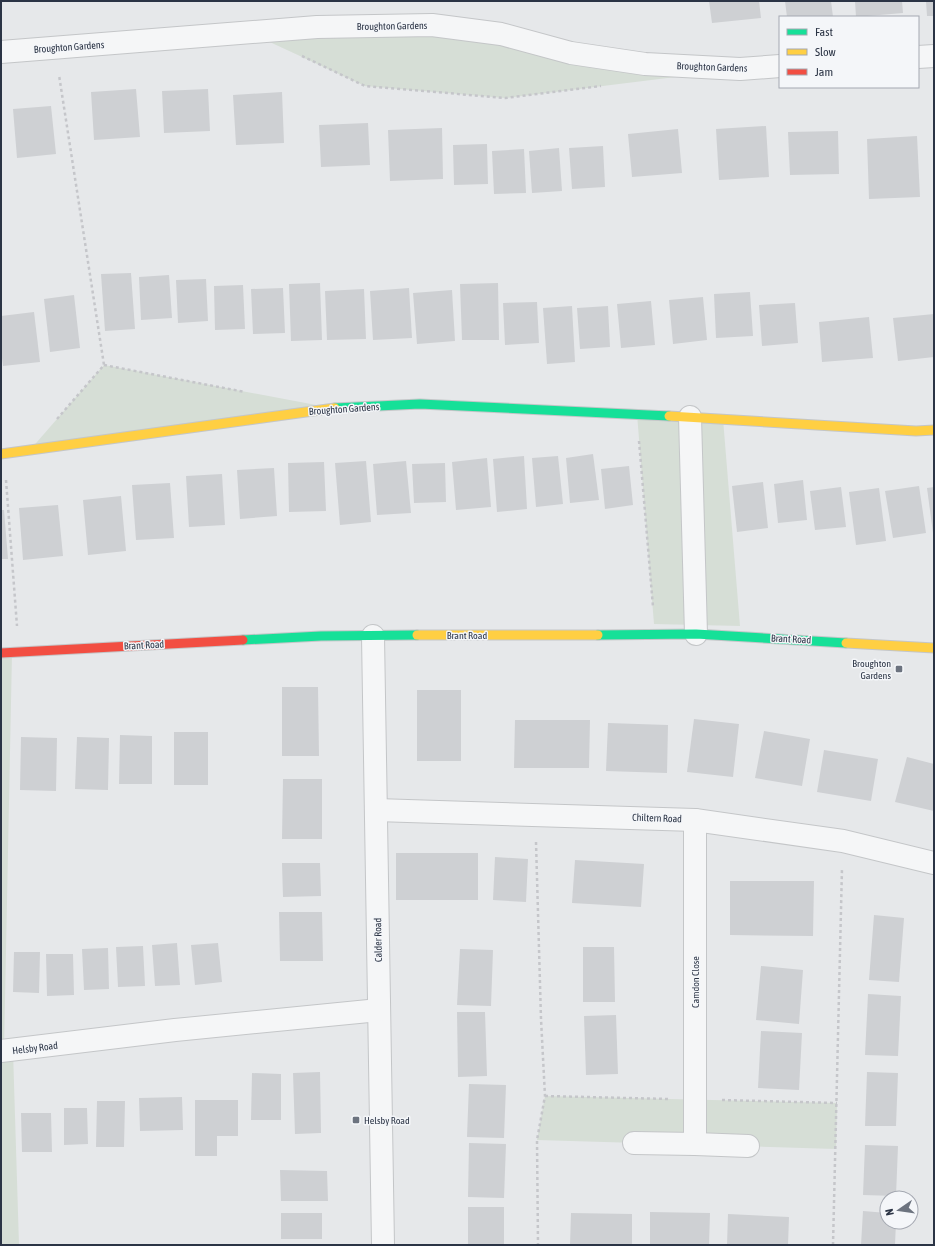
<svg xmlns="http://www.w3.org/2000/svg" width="935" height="1246" font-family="'Asap Condensed',sans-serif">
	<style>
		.green { fill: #d6ded6 }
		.building { fill: #ced0d3 }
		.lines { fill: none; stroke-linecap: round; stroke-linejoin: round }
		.street-casing { stroke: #c4c6c8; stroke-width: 24 }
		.fast-casing { stroke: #c4c6c8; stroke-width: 11 }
		.slow-casing { stroke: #c4c6c8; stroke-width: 11 }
		.jam-casing { stroke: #c4c6c8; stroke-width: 11 }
		.path { stroke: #c5c6ca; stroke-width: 2.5; stroke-dasharray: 3 3; stroke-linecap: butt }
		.street { stroke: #f5f6f7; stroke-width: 22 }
		.fast { stroke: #16e098; stroke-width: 9 }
		.slow { stroke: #ffcf43; stroke-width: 9 }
		.jam { stroke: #f24e42; stroke-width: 9 }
		.poi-dot { fill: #6c737f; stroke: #f4f6f9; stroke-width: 1.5 }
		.labels { text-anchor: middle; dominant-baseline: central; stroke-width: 3; stroke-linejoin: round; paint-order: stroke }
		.street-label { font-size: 10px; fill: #2b3445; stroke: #f4f6f9 }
		.poi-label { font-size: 10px; fill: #2b3445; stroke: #f4f6f9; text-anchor: end }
	</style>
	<rect width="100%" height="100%" fill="#e6e8ea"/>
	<g class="green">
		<polygon points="432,25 740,69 505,98 365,86 250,33"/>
		<polygon points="104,365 332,408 30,450"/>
		<polygon points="637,414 723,419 740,626 654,624"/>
		<polygon points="12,653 4,1051 13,1051 19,1245 1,1245 1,654"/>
		<polygon points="545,1096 837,1103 836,1149 537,1140"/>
	</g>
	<g class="building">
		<polygon points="709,1 759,1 761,18 712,23"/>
		<polygon points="785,1 831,1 833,17 787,17"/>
		<polygon points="855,1 902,1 903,13 856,17"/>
		<polygon points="926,1 934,1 934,16 927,16"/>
		<polygon points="136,89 140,137 94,140 91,92"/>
		<polygon points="208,89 210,131 164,133 162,91"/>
		<polygon points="282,92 284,143 236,145 233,95"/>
		<polygon points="51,106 56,154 17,158 13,109"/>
		<polygon points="368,123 370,165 321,167 319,125"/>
		<polygon points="766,126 769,177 719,180 716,129"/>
		<polygon points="442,128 443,179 390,181 388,130"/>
		<polygon points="678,129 682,173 632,177 628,134"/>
		<polygon points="838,131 839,174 790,175 788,132"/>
		<polygon points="917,136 920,197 869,199 867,139"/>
		<polygon points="487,144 488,184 454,185 453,145"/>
		<polygon points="603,146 605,187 572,189 569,148"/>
		<polygon points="559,148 562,191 532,193 529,151"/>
		<polygon points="524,149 526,193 494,194 492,151"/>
		<polygon points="131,273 135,329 105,331 101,274"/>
		<polygon points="169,275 172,318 141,320 139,277"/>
		<polygon points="206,279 208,321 178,323 176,280"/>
		<polygon points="320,283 322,340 291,341 289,284"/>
		<polygon points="498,283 499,340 462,340 460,284"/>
		<polygon points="243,285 245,329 215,330 214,286"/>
		<polygon points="283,288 285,333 253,334 251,289"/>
		<polygon points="409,288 412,338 373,340 370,291"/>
		<polygon points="364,289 366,339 327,340 325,291"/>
		<polygon points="452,290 455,341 417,344 413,293"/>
		<polygon points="750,292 753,336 716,338 714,294"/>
		<polygon points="74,295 80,348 50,352 44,299"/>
		<polygon points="703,297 707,340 673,344 669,300"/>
		<polygon points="651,301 655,345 621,348 617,304"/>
		<polygon points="537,302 539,343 505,345 503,303"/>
		<polygon points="795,303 798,343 762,346 759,305"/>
		<polygon points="572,306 575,362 547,364 543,308"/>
		<polygon points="608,306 610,347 580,349 577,308"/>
		<polygon points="34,312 40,362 3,366 1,350 1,316"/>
		<polygon points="934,314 934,357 898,361 893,318"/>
		<polygon points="869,317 873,358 822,362 819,322"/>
		<polygon points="593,454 599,500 570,503 566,458"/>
		<polygon points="524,456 527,509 497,512 493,459"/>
		<polygon points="558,456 563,504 536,507 532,458"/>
		<polygon points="487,458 491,507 456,510 452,462"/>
		<polygon points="366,461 371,522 340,525 335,463"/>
		<polygon points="406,461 411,513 377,515 373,464"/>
		<polygon points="324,462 326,511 289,512 288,463"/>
		<polygon points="445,463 446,502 414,503 412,464"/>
		<polygon points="629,466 633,505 605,509 601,469"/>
		<polygon points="274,468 277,516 240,519 237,470"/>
		<polygon points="222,474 225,525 189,527 186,476"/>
		<polygon points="803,480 807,520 778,523 774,484"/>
		<polygon points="763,482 768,528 737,532 732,486"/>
		<polygon points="170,483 174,538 136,540 132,485"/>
		<polygon points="919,486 926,533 893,538 885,491"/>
		<polygon points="841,487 846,527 815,530 810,491"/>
		<polygon points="934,487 934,533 933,533 927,488"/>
		<polygon points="879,488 886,541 856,545 849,492"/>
		<polygon points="121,496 126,551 88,555 83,500"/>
		<polygon points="58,505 63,556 23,560 19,508"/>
		<polygon points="1,510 4,510 8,559 1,559"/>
		<polygon points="282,687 318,687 319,756 282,756"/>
		<rect x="417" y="690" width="44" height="71"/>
		<polygon points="694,719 739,724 733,777 687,772"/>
		<polygon points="515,720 590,720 589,768 514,768"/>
		<polygon points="608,723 668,725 667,773 606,771"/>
		<polygon points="764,731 810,739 802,786 755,778"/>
		<rect x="174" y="732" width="34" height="53"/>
		<polygon points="120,735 152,736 152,784 119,784"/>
		<polygon points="21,737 57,738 56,791 20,790"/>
		<polygon points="77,737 109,738 108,790 75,789"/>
		<polygon points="824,750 878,759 871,801 817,792"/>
		<polygon points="907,757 934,764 934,811 895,802"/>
		<polygon points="283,779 322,779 322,839 282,839"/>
		<rect x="396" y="853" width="82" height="47"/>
		<polygon points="495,857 528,859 526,902 493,900"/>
		<polygon points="575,860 644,864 641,907 572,903"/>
		<polygon points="282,863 320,863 321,896 283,897"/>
		<polygon points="730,881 814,881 813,936 730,935"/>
		<polygon points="279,912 322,912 323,961 280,961"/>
		<polygon points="874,915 904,918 899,982 869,980"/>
		<polygon points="177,943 180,985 155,986 152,945"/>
		<polygon points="218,943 222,982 195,985 191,945"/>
		<polygon points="143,946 145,986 118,987 116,947"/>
		<polygon points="583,947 614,947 615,1002 583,1002"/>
		<polygon points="108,948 109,989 84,990 82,949"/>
		<polygon points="460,949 493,950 491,1006 457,1005"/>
		<polygon points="14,952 40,952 39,993 13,992"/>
		<polygon points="46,954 73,954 74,995 47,996"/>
		<polygon points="761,966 803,970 799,1024 756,1020"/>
		<polygon points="868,994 901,996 898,1056 865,1055"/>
		<polygon points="457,1012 485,1012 487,1076 458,1077"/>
		<polygon points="616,1015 618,1074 586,1075 584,1016"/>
		<polygon points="761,1031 802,1033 799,1090 758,1088"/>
		<polygon points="320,1072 321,1133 295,1134 293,1073"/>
		<polygon points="867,1072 898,1073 896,1126 865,1126"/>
		<polygon points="252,1073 281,1074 281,1120 251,1120"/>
		<polygon points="469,1084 506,1085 504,1138 467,1137"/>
		<polygon points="182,1097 183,1130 140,1131 139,1098"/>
		<polygon points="195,1100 238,1100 238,1136 217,1136 217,1156 195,1156"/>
		<polygon points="97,1101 125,1101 124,1147 96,1147"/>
		<polygon points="64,1108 87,1108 88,1144 64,1145"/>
		<polygon points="21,1113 51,1113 52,1152 22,1152"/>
		<polygon points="469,1143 506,1144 504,1198 468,1197"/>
		<polygon points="865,1145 898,1146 896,1196 863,1195"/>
		<polygon points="280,1170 327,1171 328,1201 281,1201"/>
		<rect x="468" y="1207" width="36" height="38"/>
		<polygon points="863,1211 887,1213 887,1222 896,1222 895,1245 861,1245"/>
		<polygon points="650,1212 710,1213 709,1245 650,1245"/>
		<rect x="281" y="1213" width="41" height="26"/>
		<polygon points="571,1213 632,1214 632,1245 570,1245"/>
		<polygon points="728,1214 789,1217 788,1245 727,1245"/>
	</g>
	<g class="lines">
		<defs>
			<g id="street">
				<polyline points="1,52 317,27 432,25 501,34 571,53 645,64 740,69 780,66"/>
				<polyline points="918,57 934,56"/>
				<polyline points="690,417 696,634"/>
				<polyline points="373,636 383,1245"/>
				<polyline points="376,810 695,820 843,841 934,863"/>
				<polyline points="1,1051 175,1030 379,1010"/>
				<polyline points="634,1143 695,1144 695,820"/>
				<polyline points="695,1144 748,1146"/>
			</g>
			<g id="fast">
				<polyline points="335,408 420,404 669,416"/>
				<polyline points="598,635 696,634 846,643"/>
				<polyline points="243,640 321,636 417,635"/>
			</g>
			<g id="slow">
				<polyline points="669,416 916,431 934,430"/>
				<polyline points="1,454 335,408"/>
				<polyline points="417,635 598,635"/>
				<polyline points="846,643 934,648"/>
			</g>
			<polyline id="jam" points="1,653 243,640"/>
		</defs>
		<use href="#street" class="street-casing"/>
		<use href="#fast" class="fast-casing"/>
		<use href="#slow" class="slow-casing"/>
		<use href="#jam" class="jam-casing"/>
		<g class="path">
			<polyline points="302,56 365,86 505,98 601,86"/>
			<polyline points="104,365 245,392"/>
			<polyline points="57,419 104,365 59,75"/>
			<polyline points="639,441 653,607"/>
			<polyline points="6,480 17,626"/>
			<polyline points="536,842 541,1019 545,1096 537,1140 538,1245"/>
			<polyline points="545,1096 669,1099"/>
			<polyline points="722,1100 837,1103"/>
			<polyline points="833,1245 842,868"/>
		</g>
		<use href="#street" class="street"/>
		<use href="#fast" class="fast"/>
		<use href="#slow" class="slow"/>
		<use href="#jam" class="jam"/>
	</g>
	<g class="poi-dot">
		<rect x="895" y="665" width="8" height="8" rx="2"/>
		<rect x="352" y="1116" width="8" height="8" rx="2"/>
	</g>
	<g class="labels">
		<g class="street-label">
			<text transform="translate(392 26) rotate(-1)">Broughton Gardens</text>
			<text transform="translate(69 47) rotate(-4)">Broughton Gardens</text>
			<text transform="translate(712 67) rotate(2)">Broughton Gardens</text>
			<text transform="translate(344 409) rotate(-4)">Broughton Gardens</text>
			<text x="467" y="635">Brant Road</text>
			<text transform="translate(791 639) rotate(3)">Brant Road</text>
			<text transform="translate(144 645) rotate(-3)">Brant Road</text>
			<text transform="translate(657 818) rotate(2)">Chiltern Road</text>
			<text transform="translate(378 940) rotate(-91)">Calder Road</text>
			<text transform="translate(695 982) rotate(-90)">Camdon Close</text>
			<text transform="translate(35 1048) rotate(-7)">Helsby Road</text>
		</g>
		<g class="poi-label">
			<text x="891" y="663">Broughton<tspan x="891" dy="12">Gardens</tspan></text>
			<text x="364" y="1120" text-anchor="start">Helsby Road</text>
		</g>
	</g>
	<rect width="935" height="1246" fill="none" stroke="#2b3445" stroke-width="4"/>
	<rect x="779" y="16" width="140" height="72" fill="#f4f6f9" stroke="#a4a8b1"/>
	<rect x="787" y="29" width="20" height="6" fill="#16e098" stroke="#a4a8b1"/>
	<text x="815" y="36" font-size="12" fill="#2b3445">Fast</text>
	<rect x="787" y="49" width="20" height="6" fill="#ffcf43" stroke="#a4a8b1"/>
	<text x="815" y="56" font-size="12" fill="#2b3445">Slow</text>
	<rect x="787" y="69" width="20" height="6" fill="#f24e42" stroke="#a4a8b1"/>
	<text x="815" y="76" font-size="12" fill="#2b3445">Jam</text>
	<g transform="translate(899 1210) rotate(257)"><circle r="19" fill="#f4f6f9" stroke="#a4a8b1"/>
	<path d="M0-3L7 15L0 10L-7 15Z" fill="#6c737f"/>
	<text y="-6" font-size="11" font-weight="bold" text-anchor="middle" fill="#2b3445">N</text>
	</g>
</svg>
